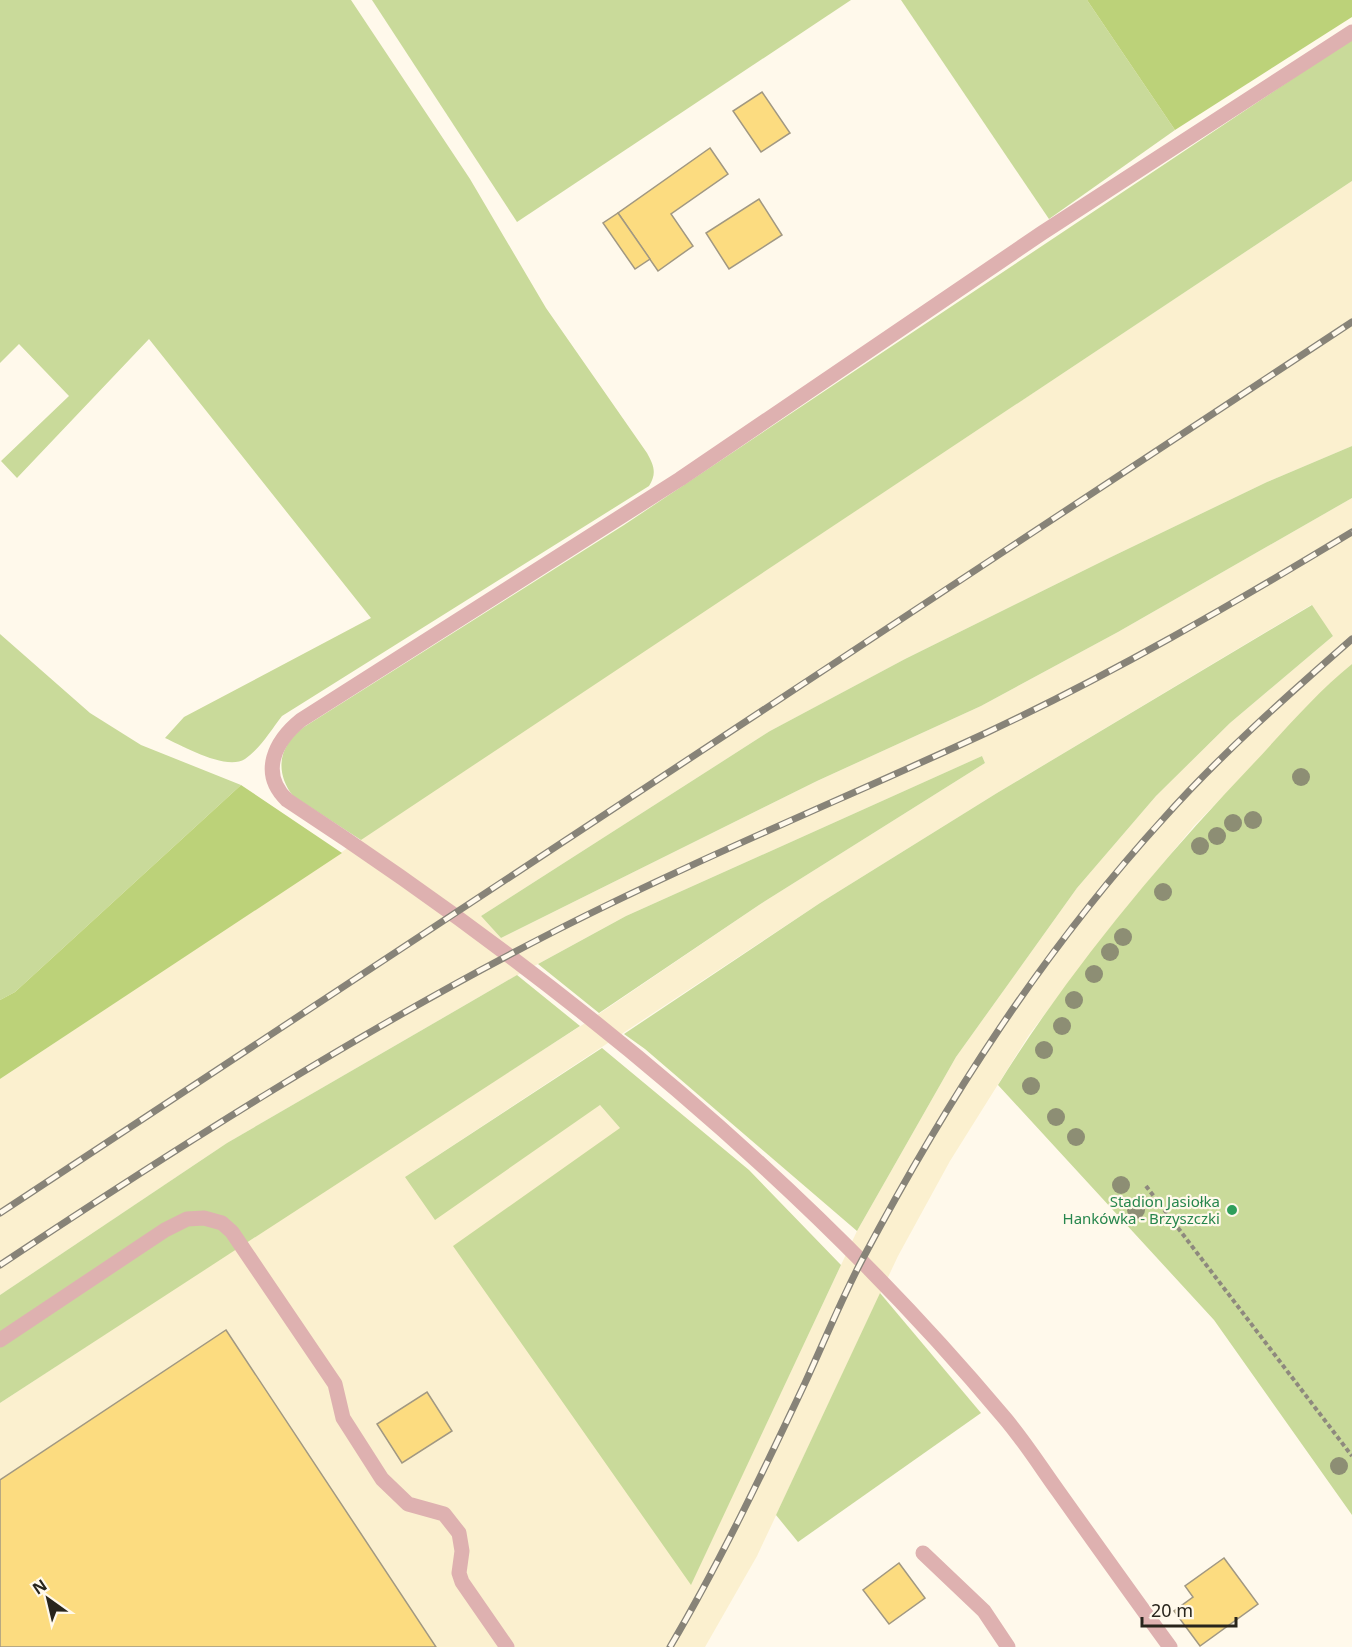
<svg xmlns="http://www.w3.org/2000/svg" width="1352" height="1647" font-family="'Noto Sans',sans-serif">
	<style>
		.built { fill: #fbf0cf; fill-rule: evenodd }
		.green { fill: #c9da9a }
		.forest { fill: #bcd279 }
		.building { fill: #fcdc80; stroke: #a19882; stroke-width: 1.5 }
		.lines { fill: none; stroke-linecap: round; stroke-linejoin: round }
		.path { stroke: #8e897e; stroke-width: 4; stroke-dasharray: 4.5 3; stroke-linecap: butt }
		.lane { stroke: #deb1b0; stroke-width: 15 }
		.rail-casing { stroke: #878378; stroke-width: 7 }
		.rail { stroke: #fff9eb; stroke-width: 4.5; stroke-dasharray: 14; stroke-linecap: butt }
		.tree { fill: #8d8e74 }
		.leisure-dot { fill: #2e9e5b; stroke: #fff9eb; stroke-width: 2 }
		.labels { text-anchor: middle; dominant-baseline: central; stroke-width: 4.5; stroke-linejoin: round; paint-order: stroke }
		.leisure-label { font-size: 15px; fill: #27864d; stroke: #fff9eb; text-anchor: end }
	</style>
	<rect width="100%" height="100%" fill="#fff9eb"/>
	<path class="built" d="M1352,181V446L1267,482L1109,558L905,659L770,731L481,916L501,938L817,781L981,706L1118,632L1352,498V664L1194,826L1116,920L1029,1035L950,1161L898,1256L757,1556L705,1647H0V1403L386,1150L590,1020L759,905L985,763L982,756L626,916L503,983L227,1143L0,1295V1079ZM1311,605L1333,636L1230,723L1156,796L1077,888L956,1057L857,1231L691,1584L621,1129L600,1105L405,1177L820,903L997,793Z"/>
	<g class="green">
		<path d="M0,0H351L470,179L546,308L647,453C654,466 657,473 649,486L282,716C271,730 260,749 245,759C226,771 183,746 165,738L184,717L371,618L149,339L17,478L1,461L69,396L19,344L0,363Z"/>
		<polygon points="372,0 851,0 517,222"/>
		<polygon points="901,0 1087,0 1175,130 1049,219"/>
		<path d="M1352,39V181L361,840L293,796C274,771 279,745 304,727L624,525Z"/>
		<polygon points="1352,446 1352,498 1118,632 981,706 817,781 501,938 481,916 770,731 905,659 1109,558 1267,482"/>
		<polygon points="1312,605 1333,636 1230,723 1156,796 1077,888 956,1057 857,1231 645,1049 624,1034 820,903 997,793"/>
		<polygon points="0,634 90,713 141,745 241,785 15,992 0,1000"/>
		<path d="M1352,664V1515L1214,1320L998,1085C1070,969 1159,863 1253,764C1284,731 1316,693 1352,664Z"/>
		<polygon points="982,756 985,763 759,905 599,1013 538,964 626,916"/>
		<polygon points="517,975 580,1026 0,1403 0,1295 227,1143"/>
		<polygon points="602,1048 749,1170 841,1265 691,1585 453,1246 620,1128 600,1105 435,1220 405,1177"/>
		<polygon points="880,1293 981,1413 798,1542 776,1515"/>
	</g>
	<g class="forest">
		<polygon points="1087,0 1352,0 1352,17 1175,130"/>
		<polygon points="241,785 342,853 0,1079 0,1000 15,992"/>
	</g>
	<g class="building">
		<polygon points="762,92 790,133 761,152 733,111"/>
		<polygon points="710,148 728,174 671,214 693,246 658,271 618,213"/>
		<polygon points="759,199 782,235 729,269 706,233"/>
		<polygon points="618,213 650,259 635,269 603,223"/>
		<polygon points="226,1330 436,1647 0,1647 0,1480"/>
		<polygon points="427,1392 452,1431 402,1463 377,1424"/>
		<polygon points="1224,1558 1258,1604 1200,1646 1174,1611 1193,1597 1185,1586"/>
		<polygon points="899,1563 925,1598 889,1624 863,1590"/>
	</g>
	<g class="lines">
		<polyline class="path" points="1146,1186 1352,1456"/>
		<g class="lane">
			<polyline points="0,1340 165,1230 187,1219 204,1218 222,1223 232,1232 335,1384 343,1418 382,1479 408,1504 444,1514 459,1533 462,1551 459,1573 462,1582 507,1647"/>
			<polyline points="923,1553 984,1611 1008,1647"/>
			<path d="M1170,1647C1132,1595 1095,1543 1058,1491C1040,1466 1023,1439 1003,1416C800,1174 550,972 287,800C259,773 275,741 301,720L680,479L1042,233L1352,32"/>
		</g>
		<defs>
			<g id="rail">
				<polyline points="0,1213 1352,322"/>
				<path d="M0,1265C181,1145 363,1029 557,930C697,859 843,799 986,733C1112,674 1233,604 1352,532"/>
				<path d="M670,1647C720,1562 763,1472 805,1383C824,1342 841,1300 862,1260C947,1100 1042,952 1164,818C1222,753 1287,696 1352,639"/>
			</g>
		</defs>
		<use href="#rail" class="rail-casing"/>
		<use href="#rail" class="rail"/>
	</g>
	<g class="tree">
		<circle cx="1301" cy="777" r="9"/>
		<circle cx="1253" cy="820" r="9"/>
		<circle cx="1233" cy="823" r="9"/>
		<circle cx="1217" cy="836" r="9"/>
		<circle cx="1200" cy="846" r="9"/>
		<circle cx="1163" cy="892" r="9"/>
		<circle cx="1123" cy="937" r="9"/>
		<circle cx="1110" cy="952" r="9"/>
		<circle cx="1094" cy="974" r="9"/>
		<circle cx="1074" cy="1000" r="9"/>
		<circle cx="1062" cy="1026" r="9"/>
		<circle cx="1044" cy="1050" r="9"/>
		<circle cx="1031" cy="1086" r="9"/>
		<circle cx="1056" cy="1117" r="9"/>
		<circle cx="1076" cy="1137" r="9"/>
		<circle cx="1121" cy="1185" r="9"/>
		<circle cx="1136" cy="1210" r="9"/>
		<circle cx="1339" cy="1466" r="9"/>
	</g>
	<circle class="leisure-dot" cx="1232" cy="1210" r="6"/>
	<g class="labels">
		<g class="leisure-label">
			<text x="1220" y="1201">Stadion Jasiołka<tspan x="1220" dy="17">Hankówka - Brzyszczki</tspan></text>
		</g>
	</g>
	<g transform="translate(48 1599) rotate(326)" stroke="#fff9eb" stroke-width="4.5" paint-order="stroke">
	<path d="M0-4.5L10 22L0 15L-10 22Z" fill="#28251c"/>
	<text y="-9" font-size="16" font-weight="bold" text-anchor="middle" fill="#28251c">N</text>
	</g>
	<path d="M1142 1617v9h94v-9" fill="none" stroke="#28251c" stroke-width="3"/>
	<text x="1151" y="1617" font-size="18" fill="#28251c" stroke="#fff9eb" stroke-width="4.5" paint-order="stroke">20 m</text>
</svg>
